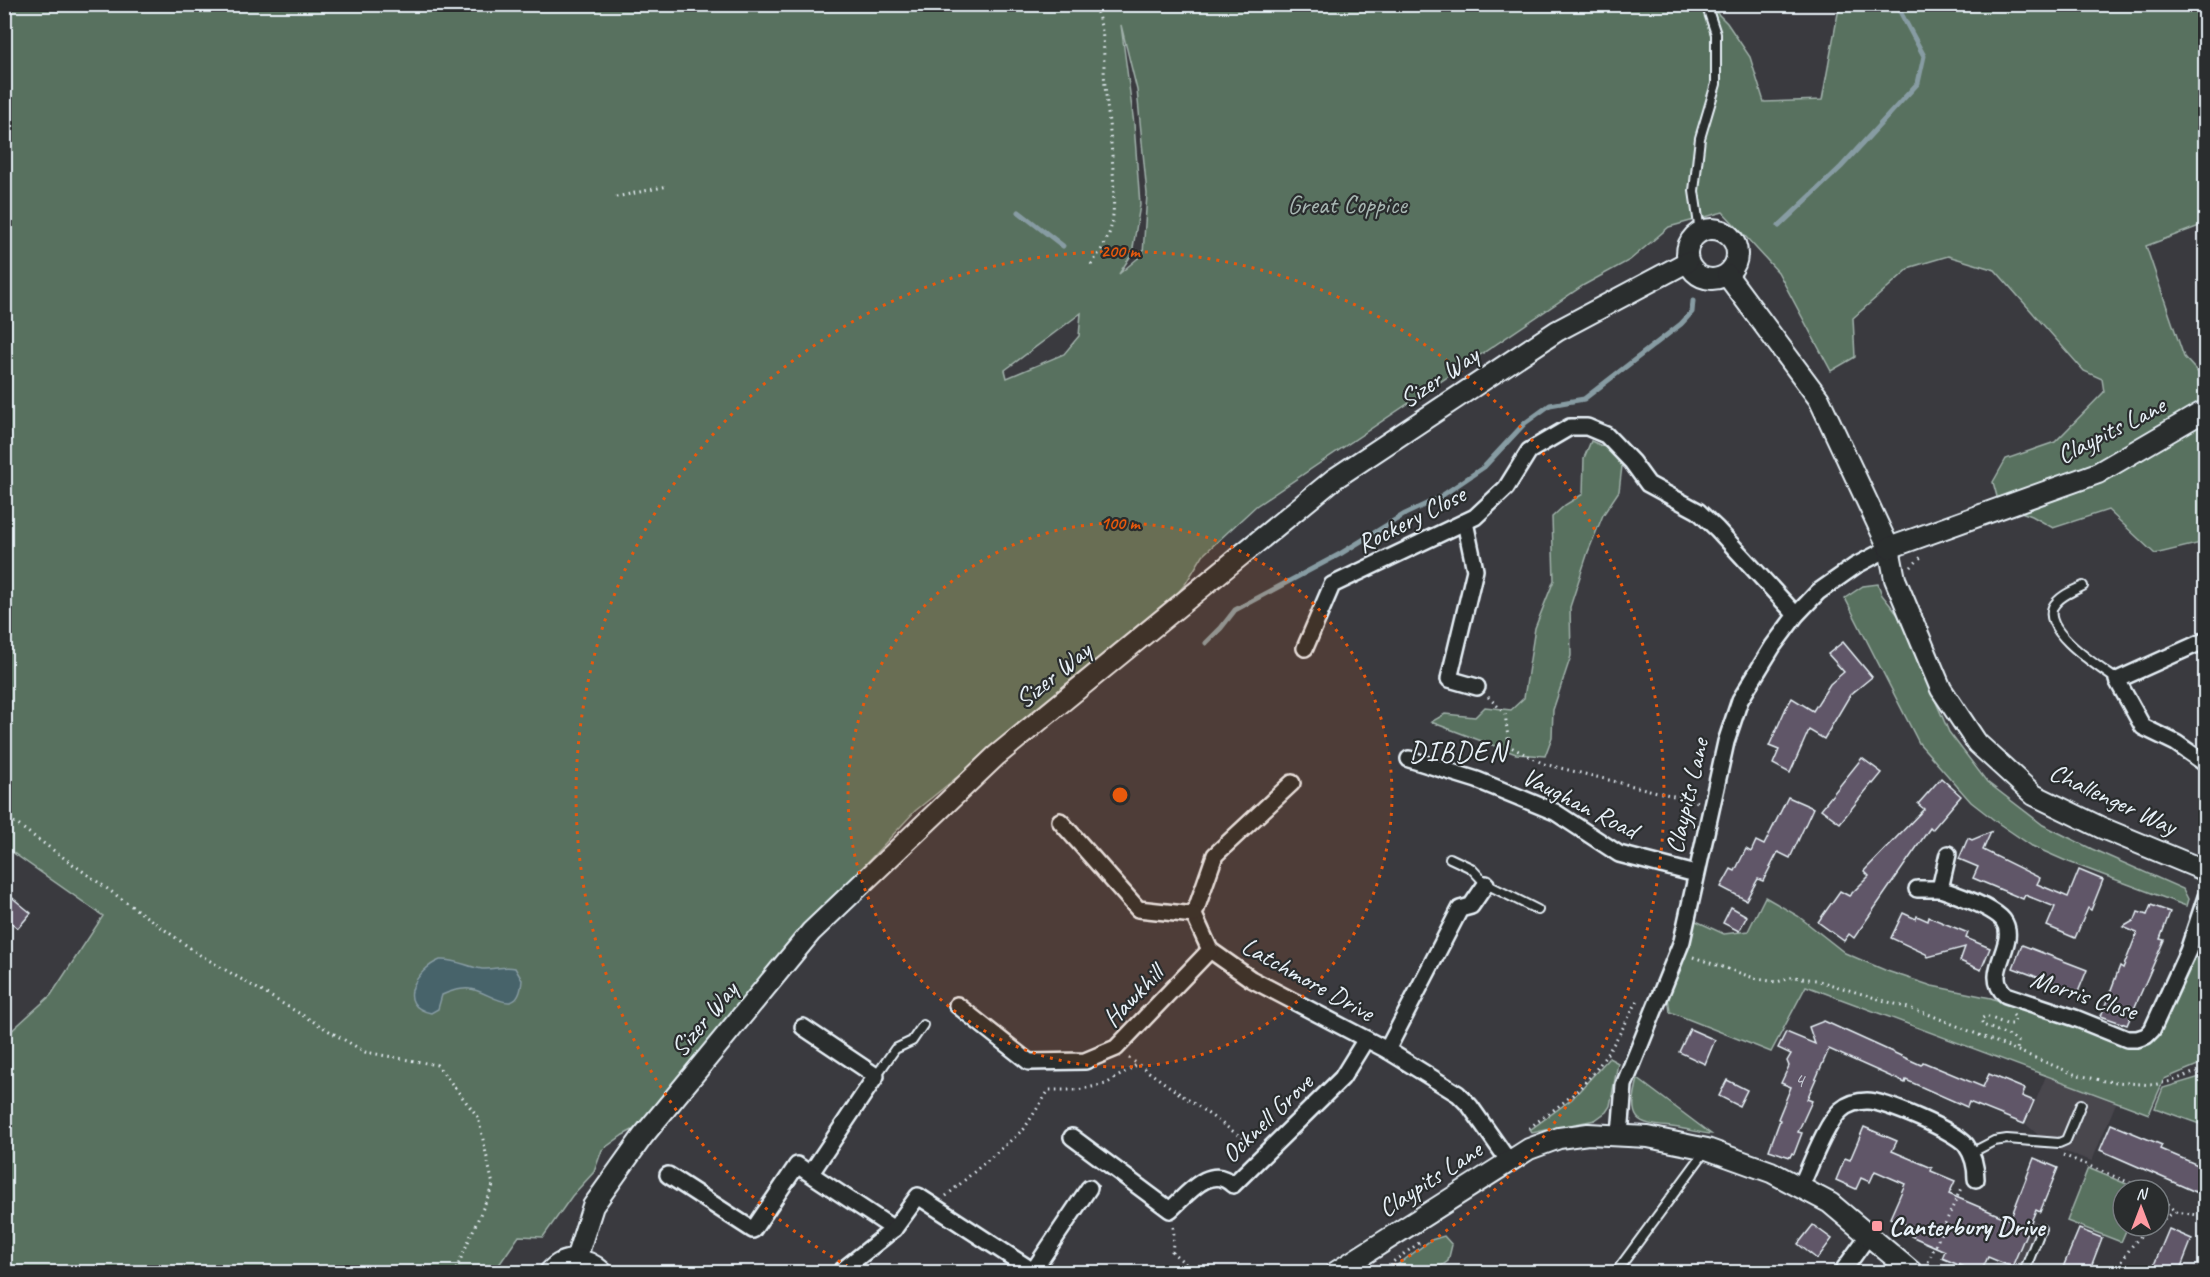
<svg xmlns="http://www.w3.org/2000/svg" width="2210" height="1277" font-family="Caveat,sans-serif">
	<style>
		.built { fill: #49464e }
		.green { fill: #59715e; stroke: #a0b1ab; stroke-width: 1.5; fill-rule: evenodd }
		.water { fill: #47636b; stroke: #879ca3; stroke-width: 1.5 }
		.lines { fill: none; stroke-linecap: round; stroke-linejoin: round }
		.stream { stroke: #879ca3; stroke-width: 5 }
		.building { fill: #615767; stroke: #e8f1f8; stroke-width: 1.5 }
		.service-casing { stroke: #e8f1f8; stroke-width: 12 }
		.minor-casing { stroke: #e8f1f8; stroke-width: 20 }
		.tertiary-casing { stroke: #e8f1f8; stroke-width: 24 }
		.path { stroke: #e8f1f8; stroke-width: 3; stroke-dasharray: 1.5 4.5; stroke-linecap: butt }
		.service { stroke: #2a2d2e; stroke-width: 8 }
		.minor { stroke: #2a2d2e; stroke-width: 15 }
		.tertiary { stroke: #2a2d2e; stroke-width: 20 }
		.ring { fill: none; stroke: #e8590c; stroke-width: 3; stroke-dasharray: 3 6 }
		.poi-dot { fill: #ff9aa2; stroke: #2a2d2e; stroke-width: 2 }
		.labels { text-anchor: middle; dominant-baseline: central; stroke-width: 4.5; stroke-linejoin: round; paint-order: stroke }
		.number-label { font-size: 22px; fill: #c6cad4 }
		.park-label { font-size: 26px; fill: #a8b7b3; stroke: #2a2d2e }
		.street-label { font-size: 26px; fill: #e8f1f8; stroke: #2a2d2e }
		.poi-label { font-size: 26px; font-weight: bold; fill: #e8f1f8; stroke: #2a2d2e; text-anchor: start }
		.quarter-label { font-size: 28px; letter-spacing: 1.5px; fill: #e8f1f8; stroke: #2a2d2e }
		.centre { fill: #e8590c; stroke: #2a2d2e; stroke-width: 3 }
		.ring-label { font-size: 18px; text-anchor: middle; font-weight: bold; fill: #e8590c; stroke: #2a2d2e; stroke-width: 4.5; stroke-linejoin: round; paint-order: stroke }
	</style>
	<rect width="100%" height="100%" fill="#3a3a3f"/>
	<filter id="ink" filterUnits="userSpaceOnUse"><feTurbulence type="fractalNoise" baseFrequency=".0167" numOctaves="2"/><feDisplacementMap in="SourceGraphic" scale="12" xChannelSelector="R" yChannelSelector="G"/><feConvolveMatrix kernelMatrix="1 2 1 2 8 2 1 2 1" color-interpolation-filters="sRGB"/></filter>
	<g filter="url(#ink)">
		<g class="built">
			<polygon points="2046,1076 2116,1103 2092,1161 2051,1147 2026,1124"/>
			<polygon points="2017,1214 2048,1226 2029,1272 1992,1272"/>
		</g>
		<g class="green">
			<path d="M1247,4L1256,8L1275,7L1276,4L1709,5L1727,23L1750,57L1764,102L1822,100L1838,13L1843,5H2205V224L2146,246L2184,357L2205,380V542L2155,554L2108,510L2053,528L2032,516L1999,504L1993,482L2006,459L2055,442L2104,392L2102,379L2084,371L1995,270L1948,256L1911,267L1853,318L1855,357L1831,371L1778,272L1723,212L1669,227L1630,260L1584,285L1256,506L1203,555L1186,583L1160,614L915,811L837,895L644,1124L623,1135L602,1150L594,1172L572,1196L543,1237L519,1236L494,1272H5L4,1031L8,1034L51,995L103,916L5,847V5ZM1121,25L1137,90L1147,194L1143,254L1119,274L1132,254L1140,205L1134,124ZM1081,313L1079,336L1064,354L1007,378L1005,370Z"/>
			<polygon points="1591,441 1609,449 1622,466 1619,491 1603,515 1588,552 1570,607 1571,656 1553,710 1552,737 1545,756 1516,754 1431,722 1445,714 1475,717 1485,707 1511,710 1524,698 1535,628 1554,580 1552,517 1565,505 1583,494 1584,458"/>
			<polygon points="1878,584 1882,595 1898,615 1949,732 1987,782 2043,825 2092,849 2183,889 2188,899 2186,906 2066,861 2032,846 1998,823 1971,802 1919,743 1845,598 1863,586"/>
			<polygon points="1765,897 1798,916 1845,953 1887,971 1932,986 1991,998 2132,1047 2150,1044 2167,1017 2205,920 2205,1062 2164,1079 2149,1114 1806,986 1771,1052 1670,1012 1667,989 1694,920 1724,934 1748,931"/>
			<polygon points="1609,1058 1618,1063 1610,1106 1606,1112 1595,1120 1532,1133 1530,1130 1572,1099"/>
			<polygon points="2200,1077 2205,1079 2205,1126 2155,1108 2163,1088"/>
			<path d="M1638,1079L1711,1134C1700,1133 1690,1130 1679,1128C1639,1123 1626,1126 1638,1079Z"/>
			<polygon points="2088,1168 2141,1190 2123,1190 2123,1226 2128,1226 2121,1242 2067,1221"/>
			<polygon points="1444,1236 1452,1245 1448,1261 1433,1272 1388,1272 1431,1240"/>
		</g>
		<path class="water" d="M440,960C456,959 467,967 482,969C494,970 504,965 515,968L522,980C519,1023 488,990 470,989C461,988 451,991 442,995L438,1009L431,1013C394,1005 417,969 440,960Z"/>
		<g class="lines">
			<g class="stream">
				<polyline points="1019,212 1063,246"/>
				<polyline points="1779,226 1841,167 1918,83 1924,56 1896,4"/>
				<polyline points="1206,643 1221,628 1235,610 1340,554 1405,514 1437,499 1484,467 1525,423 1550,405 1584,399 1681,324 1692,312 1693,301"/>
			</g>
		</g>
		<g class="building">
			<polygon points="1843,642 1872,677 1850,695 1824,739 1809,730 1790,773 1773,764 1779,750 1769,746 1786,708 1792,698 1813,711 1830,684 1844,672 1828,654"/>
			<polygon points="1862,758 1882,773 1873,784 1872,783 1840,823 1821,809"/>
			<polygon points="1941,778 1961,796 1932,830 1930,828 1854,938 1849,934 1844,941 1818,922 1840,891 1849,896 1869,876 1864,871 1924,809 1918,804"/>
			<polygon points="1788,797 1813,808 1790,858 1778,852 1763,881 1758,879 1746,900 1721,887 1731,869 1735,871 1746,849 1751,852 1756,841 1764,845"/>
			<polygon points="1991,832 1983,850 2040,878 2037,884 2068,897 2079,870 2103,880 2091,910 2088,908 2075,938 2047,926 2055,907 2025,895 2023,899 1973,878 1978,867 1959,859 1968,838 1972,840"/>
			<polygon points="4,891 31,913 18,928 4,917"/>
			<polygon points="2151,905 2170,912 2160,939 2164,940 2127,1025 2101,1016 2120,966 2123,968 2137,933 2123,927 2135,920 2138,912 2147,915"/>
			<polygon points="1731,907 1747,916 1739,931 1723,923"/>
			<polygon points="1903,913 1916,919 1917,916 1928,921 1929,917 1968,933 1966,938 1990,948 1981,970 1960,961 1965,947 1928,957 1926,954 1891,938"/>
			<polygon points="2022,945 2087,970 2078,992 2013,968"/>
			<polygon points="1824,1021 1921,1065 1923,1062 1983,1087 1989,1074 2025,1089 2022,1096 2034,1101 2024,1124 1969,1102 1967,1107 1906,1080 1905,1083 1829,1049 1807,1099 1812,1101 1798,1132 1802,1133 1794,1154 1792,1153 1790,1157 1769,1150 1780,1120 1778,1119 1791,1087 1781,1083 1789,1066 1787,1061 1791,1054 1778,1048 1786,1032 1815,1044 1809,1027"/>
			<polygon points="1690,1029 1715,1040 1705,1064 1679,1052"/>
			<polygon points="1727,1080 1747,1090 1739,1106 1719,1096"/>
			<polygon points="2111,1124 2162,1145 2160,1149 2205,1168 2205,1196 2100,1150"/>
			<polygon points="1864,1127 1897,1141 1892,1151 1932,1168 1931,1171 1955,1181 1949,1194 2010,1220 2034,1158 2058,1168 2040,1212 2036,1210 2012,1267 1988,1257 1981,1272 1965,1272 1966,1268 1942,1258 1945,1251 1911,1236 1914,1228 1890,1218 1905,1184 1875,1171 1870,1182 1861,1178 1856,1189 1836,1180 1845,1158 1850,1160"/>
			<polygon points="1813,1225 1832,1239 1817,1259 1798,1244"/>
			<polygon points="2079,1229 2102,1238 2089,1272 2061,1272"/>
			<polygon points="2169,1229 2192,1239 2179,1272 2151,1272"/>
		</g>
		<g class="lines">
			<defs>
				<g id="service">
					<polyline points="1700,232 1694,191 1700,138 1716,84 1716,34 1706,4"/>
					<path d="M2083,586C2073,591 2059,596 2053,607C2042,632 2101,668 2117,680"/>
					<polyline points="1450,858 1471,868 1486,884 1538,910"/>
					<polyline points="876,1076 895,1049 912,1041 923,1025"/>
					<polyline points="1971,1153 1994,1141 2007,1139 2059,1143 2066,1140 2081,1104"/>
					<polyline points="1616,1272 1706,1150"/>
					<polyline points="2024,1272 2041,1229"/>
				</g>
				<g id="minor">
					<polyline points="1465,522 1475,570 1449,679 1477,687"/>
					<polyline points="2206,640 2117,680 2143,727 2176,743 2206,764"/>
					<polyline points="1305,648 1332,585 1475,517 1506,488 1529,451 1570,427 1587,427 1606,435 1632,462 1648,484 1698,511 1717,529 1796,615"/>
					<polyline points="1409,759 1477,780 1555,812 1619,854 1696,874"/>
					<polyline points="1292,783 1215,855 1194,915 1210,950 1251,979 1387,1050 1458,1094 1470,1106 1508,1160"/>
					<polyline points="1060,821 1138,909 1194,915"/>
					<polyline points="1917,889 1940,889 1948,854"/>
					<path d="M1940,889C1955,894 1994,908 2003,920C2020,943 1980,974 2006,995L2075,1018L2127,1039H2137L2146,1036L2152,1030L2188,951L2206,897"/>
					<polyline points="957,1005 1029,1062 1085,1061 1116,1048 1210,950"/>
					<polyline points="803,1027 876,1076 811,1173"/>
					<polyline points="1387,1050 1460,909 1471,906 1486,884"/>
					<polyline points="1620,1135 1624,1085 1682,941 1726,742 1740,700 1773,646 1796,615 1818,592 1855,566 1889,548"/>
					<path d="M1072,1137L1170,1210C1188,1194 1210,1163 1233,1185L1342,1078L1366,1039"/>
					<polyline points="668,1175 753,1230 797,1165 894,1229"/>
					<path d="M1801,1186C1810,1167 1826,1123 1841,1110C1848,1104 1858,1101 1867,1101C1885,1101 1955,1131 1966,1145C1974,1156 1976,1167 1976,1179"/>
					<polyline points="840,1272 894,1229 918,1196 1033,1271 1089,1188"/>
					<polyline points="1842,1272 1868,1236"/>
				</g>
				<g id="tertiary">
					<circle cx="1712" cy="254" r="25"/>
					<polyline points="1727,275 1819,399 1889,548 1895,579 1941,689 1977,743 2034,795 2102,828 2206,871"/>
					<polyline points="1889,548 2098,473 2206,410"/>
					<polyline points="576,1259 593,1206 643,1136 811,932 996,756 1334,479 1557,331 1687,262"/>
					<path d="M550,1272C565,1255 586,1257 602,1272"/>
					<polyline points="1336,1272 1529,1149 1559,1138 1588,1134 1648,1137 1707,1149 1771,1172 1830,1203 1912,1272"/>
				</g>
			</defs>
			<use href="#service" class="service-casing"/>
			<use href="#minor" class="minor-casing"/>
			<use href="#tertiary" class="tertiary-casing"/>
			<g class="path">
				<polyline points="616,197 668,186"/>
				<path d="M1091,265C1103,248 1111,236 1113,215C1116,177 1109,124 1105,86C1102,54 1108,35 1093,4"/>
				<polyline points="1911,567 1921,557"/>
				<polyline points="1488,697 1505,713 1509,746 1544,764 1698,802"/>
				<polyline points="4,815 200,955 365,1052 437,1065 478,1117 493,1185 455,1272"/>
				<polyline points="1693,957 1757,979 1777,982 1794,977 1816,980 1928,1014 2074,1074 2104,1081 2153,1085 2172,1081 2206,1068"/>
				<polyline points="2013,1015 2016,1018 2013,1024 2006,1024 1986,1016 1981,1019 1983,1025 2012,1037 2018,1042 2017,1050"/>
				<polyline points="1129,1058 1251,1144"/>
				<path d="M1529,1128C1542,1118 1557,1108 1570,1097C1601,1070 1620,1034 1639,998"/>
				<polyline points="2063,1155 2147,1190"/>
				<polyline points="2159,1195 2175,1212 2206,1216"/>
				<polyline points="946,1196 1024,1129 1049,1090 1077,1090 1106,1084 1138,1064"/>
				<polyline points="2159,1222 2175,1212"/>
				<polyline points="1173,1227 1174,1235 1172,1252 1195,1272"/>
				<polyline points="1928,1262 1962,1186"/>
				<polyline points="1379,1272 1419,1243"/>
				<path d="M2116,1272C2126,1254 2135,1238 2153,1226"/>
			</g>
			<use href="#service" class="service"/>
			<use href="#minor" class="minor"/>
			<use href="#tertiary" class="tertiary"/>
		</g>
	</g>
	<circle cx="1120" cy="795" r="272" fill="#e8590c" fill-opacity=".12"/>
	<g class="ring">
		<circle cx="1120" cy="795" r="272"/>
		<path d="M856 1271A544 544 0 1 1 1384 1271"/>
	</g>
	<rect class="poi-dot" x="1871" y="1220" width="12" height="12" rx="3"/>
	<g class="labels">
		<g class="number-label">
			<text x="1799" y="1080">4</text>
		</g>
		<g class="park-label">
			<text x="1347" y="204">Great Coppice</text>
		</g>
		<g class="street-label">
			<text transform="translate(1439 377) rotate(-34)">Sizer Way</text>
			<text transform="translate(2111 430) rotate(-27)">Claypits Lane</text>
			<text transform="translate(1411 519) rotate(-27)">Rockery Close</text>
			<text transform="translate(1053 675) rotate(-39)">Sizer Way</text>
			<text transform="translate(1687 796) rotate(-77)">Claypits Lane</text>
			<text transform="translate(2113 799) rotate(25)">Challenger Way</text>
			<text transform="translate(1580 803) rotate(27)">Vaughan Road</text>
			<text transform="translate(1308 979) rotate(29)">Latchmore Drive</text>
			<text transform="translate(2084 995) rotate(18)">Morris Close</text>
			<text transform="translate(1133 996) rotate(-46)">Hawkhill</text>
			<text transform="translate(704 1019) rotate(-50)">Sizer Way</text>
			<text transform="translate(1267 1118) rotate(-44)">Ocknell Grove</text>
			<text transform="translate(1430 1179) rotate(-33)">Claypits Lane</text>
		</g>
		<g class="poi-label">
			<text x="1889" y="1226">Canterbury Drive</text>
		</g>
		<g class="quarter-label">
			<text x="1458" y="751">DIBDEN</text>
		</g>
	</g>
	<circle cx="1120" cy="795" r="9" class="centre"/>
	<g class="ring-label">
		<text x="1120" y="257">200 m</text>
		<text x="1120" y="529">100 m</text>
	</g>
	<rect width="2210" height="1277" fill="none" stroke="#2a2d2e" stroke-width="24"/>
	<rect x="12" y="12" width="2186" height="1253" fill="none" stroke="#e8f1f8" stroke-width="2" filter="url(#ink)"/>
	<g transform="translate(2141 1208)"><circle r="28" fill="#2a2d2e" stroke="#767b7f" stroke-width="1.5"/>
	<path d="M0-4.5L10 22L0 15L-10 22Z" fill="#ff9aa2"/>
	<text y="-9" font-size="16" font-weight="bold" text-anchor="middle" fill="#e8f1f8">N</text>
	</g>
</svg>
